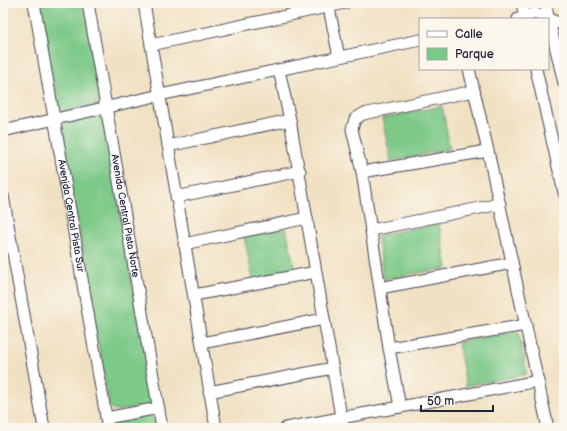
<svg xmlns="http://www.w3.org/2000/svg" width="567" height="431" font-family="'Balsamiq Sans',sans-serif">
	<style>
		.park { fill: #7bc988; stroke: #4e7662 }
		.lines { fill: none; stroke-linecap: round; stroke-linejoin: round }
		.minor-casing { stroke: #413f4f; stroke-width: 13 }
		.minor { stroke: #fff; stroke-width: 11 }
		.labels { text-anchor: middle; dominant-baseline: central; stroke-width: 3; stroke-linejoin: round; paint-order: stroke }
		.street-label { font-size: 10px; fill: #22223b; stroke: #fbf7ec }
	</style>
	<rect width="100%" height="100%" fill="#fbf7ec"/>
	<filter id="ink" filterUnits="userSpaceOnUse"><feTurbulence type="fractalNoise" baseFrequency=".025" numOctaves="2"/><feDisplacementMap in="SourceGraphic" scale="8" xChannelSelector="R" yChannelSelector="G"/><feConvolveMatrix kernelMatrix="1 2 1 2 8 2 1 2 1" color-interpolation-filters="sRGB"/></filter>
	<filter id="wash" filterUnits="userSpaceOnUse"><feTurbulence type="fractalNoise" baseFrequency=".012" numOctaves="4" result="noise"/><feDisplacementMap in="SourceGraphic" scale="16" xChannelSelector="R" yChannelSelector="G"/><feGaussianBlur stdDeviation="0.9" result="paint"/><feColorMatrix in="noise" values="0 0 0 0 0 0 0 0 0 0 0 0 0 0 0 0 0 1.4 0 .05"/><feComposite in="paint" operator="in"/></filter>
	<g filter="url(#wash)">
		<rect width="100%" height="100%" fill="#f1e1c3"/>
		<g class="park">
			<path d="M39,3H84L100,102C93,106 76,112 68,112C63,113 60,109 57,106Z"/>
			<polygon points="442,106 450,149 391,161 382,118"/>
			<polygon points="97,114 100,115 103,118 152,399 151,404 118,411 113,410 109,406 61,129 66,121"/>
			<polygon points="439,224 447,268 383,279 378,235"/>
			<polygon points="286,228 295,270 253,279 244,237"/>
			<polygon points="518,331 527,374 466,386 458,342"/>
			<polygon points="149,415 157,422 158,428 111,428 114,422 117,421"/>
		</g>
	</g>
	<g filter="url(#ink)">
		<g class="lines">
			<defs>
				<g id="minor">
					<path id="s1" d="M34,3L108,428"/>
					<path id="s2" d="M88,3L162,428"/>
					<polyline points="144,3 216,428"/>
					<polyline points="328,3 339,57"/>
					<polyline points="522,3 525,19"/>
					<polyline points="545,3 564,83"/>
					<polyline points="518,19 525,18 534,13 564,25"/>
					<polyline points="151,45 345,3"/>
					<polyline points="469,69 488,151 548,428"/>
					<polyline points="536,69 564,193"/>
					<polyline points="279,70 290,120 324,319 343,428"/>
					<polyline points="3,131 160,95 420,40"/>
					<polyline points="168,146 290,120"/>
					<polyline points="362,172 488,151"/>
					<polyline points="3,196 44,428"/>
					<polyline points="176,197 300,171"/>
					<polyline points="371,230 500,204"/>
					<polyline points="184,244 307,218"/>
					<polyline points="380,288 512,263"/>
					<polyline points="194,295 316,272"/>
					<polyline points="526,325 389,348 400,407 538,381"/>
					<polyline points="202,343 324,319"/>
					<polyline points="389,348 362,172 352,129 355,119 363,114 474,91"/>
					<polyline points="209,392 333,368"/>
					<polyline points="106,418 159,408"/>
					<polyline points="286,428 400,407"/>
				</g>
			</defs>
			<use href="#minor" class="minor-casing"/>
			<use href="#minor" class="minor"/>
		</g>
	</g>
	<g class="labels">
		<g class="street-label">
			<text stroke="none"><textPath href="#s2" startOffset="216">Avenida Central Pista Norte</textPath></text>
			<text stroke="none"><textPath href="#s1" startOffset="216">Avenida Central Pista Sur</textPath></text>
		</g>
	</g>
	<rect width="567" height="431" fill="none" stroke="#fbf7ec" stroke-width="16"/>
	<rect x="419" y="18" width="130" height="52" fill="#fbf7ec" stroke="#a4a2a5"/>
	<rect x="427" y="31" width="20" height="6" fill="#ffffff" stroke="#a4a2a5"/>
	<text x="455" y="38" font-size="12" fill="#22223b">Calle</text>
	<rect x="427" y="48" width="20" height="12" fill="#7bc988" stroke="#a4a2a5"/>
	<text x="455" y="58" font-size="12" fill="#22223b">Parque</text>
	<path d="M421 405v6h72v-6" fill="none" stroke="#22223b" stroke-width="2"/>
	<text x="427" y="405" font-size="12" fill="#22223b" stroke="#fbf7ec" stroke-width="3" paint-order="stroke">50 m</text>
</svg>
